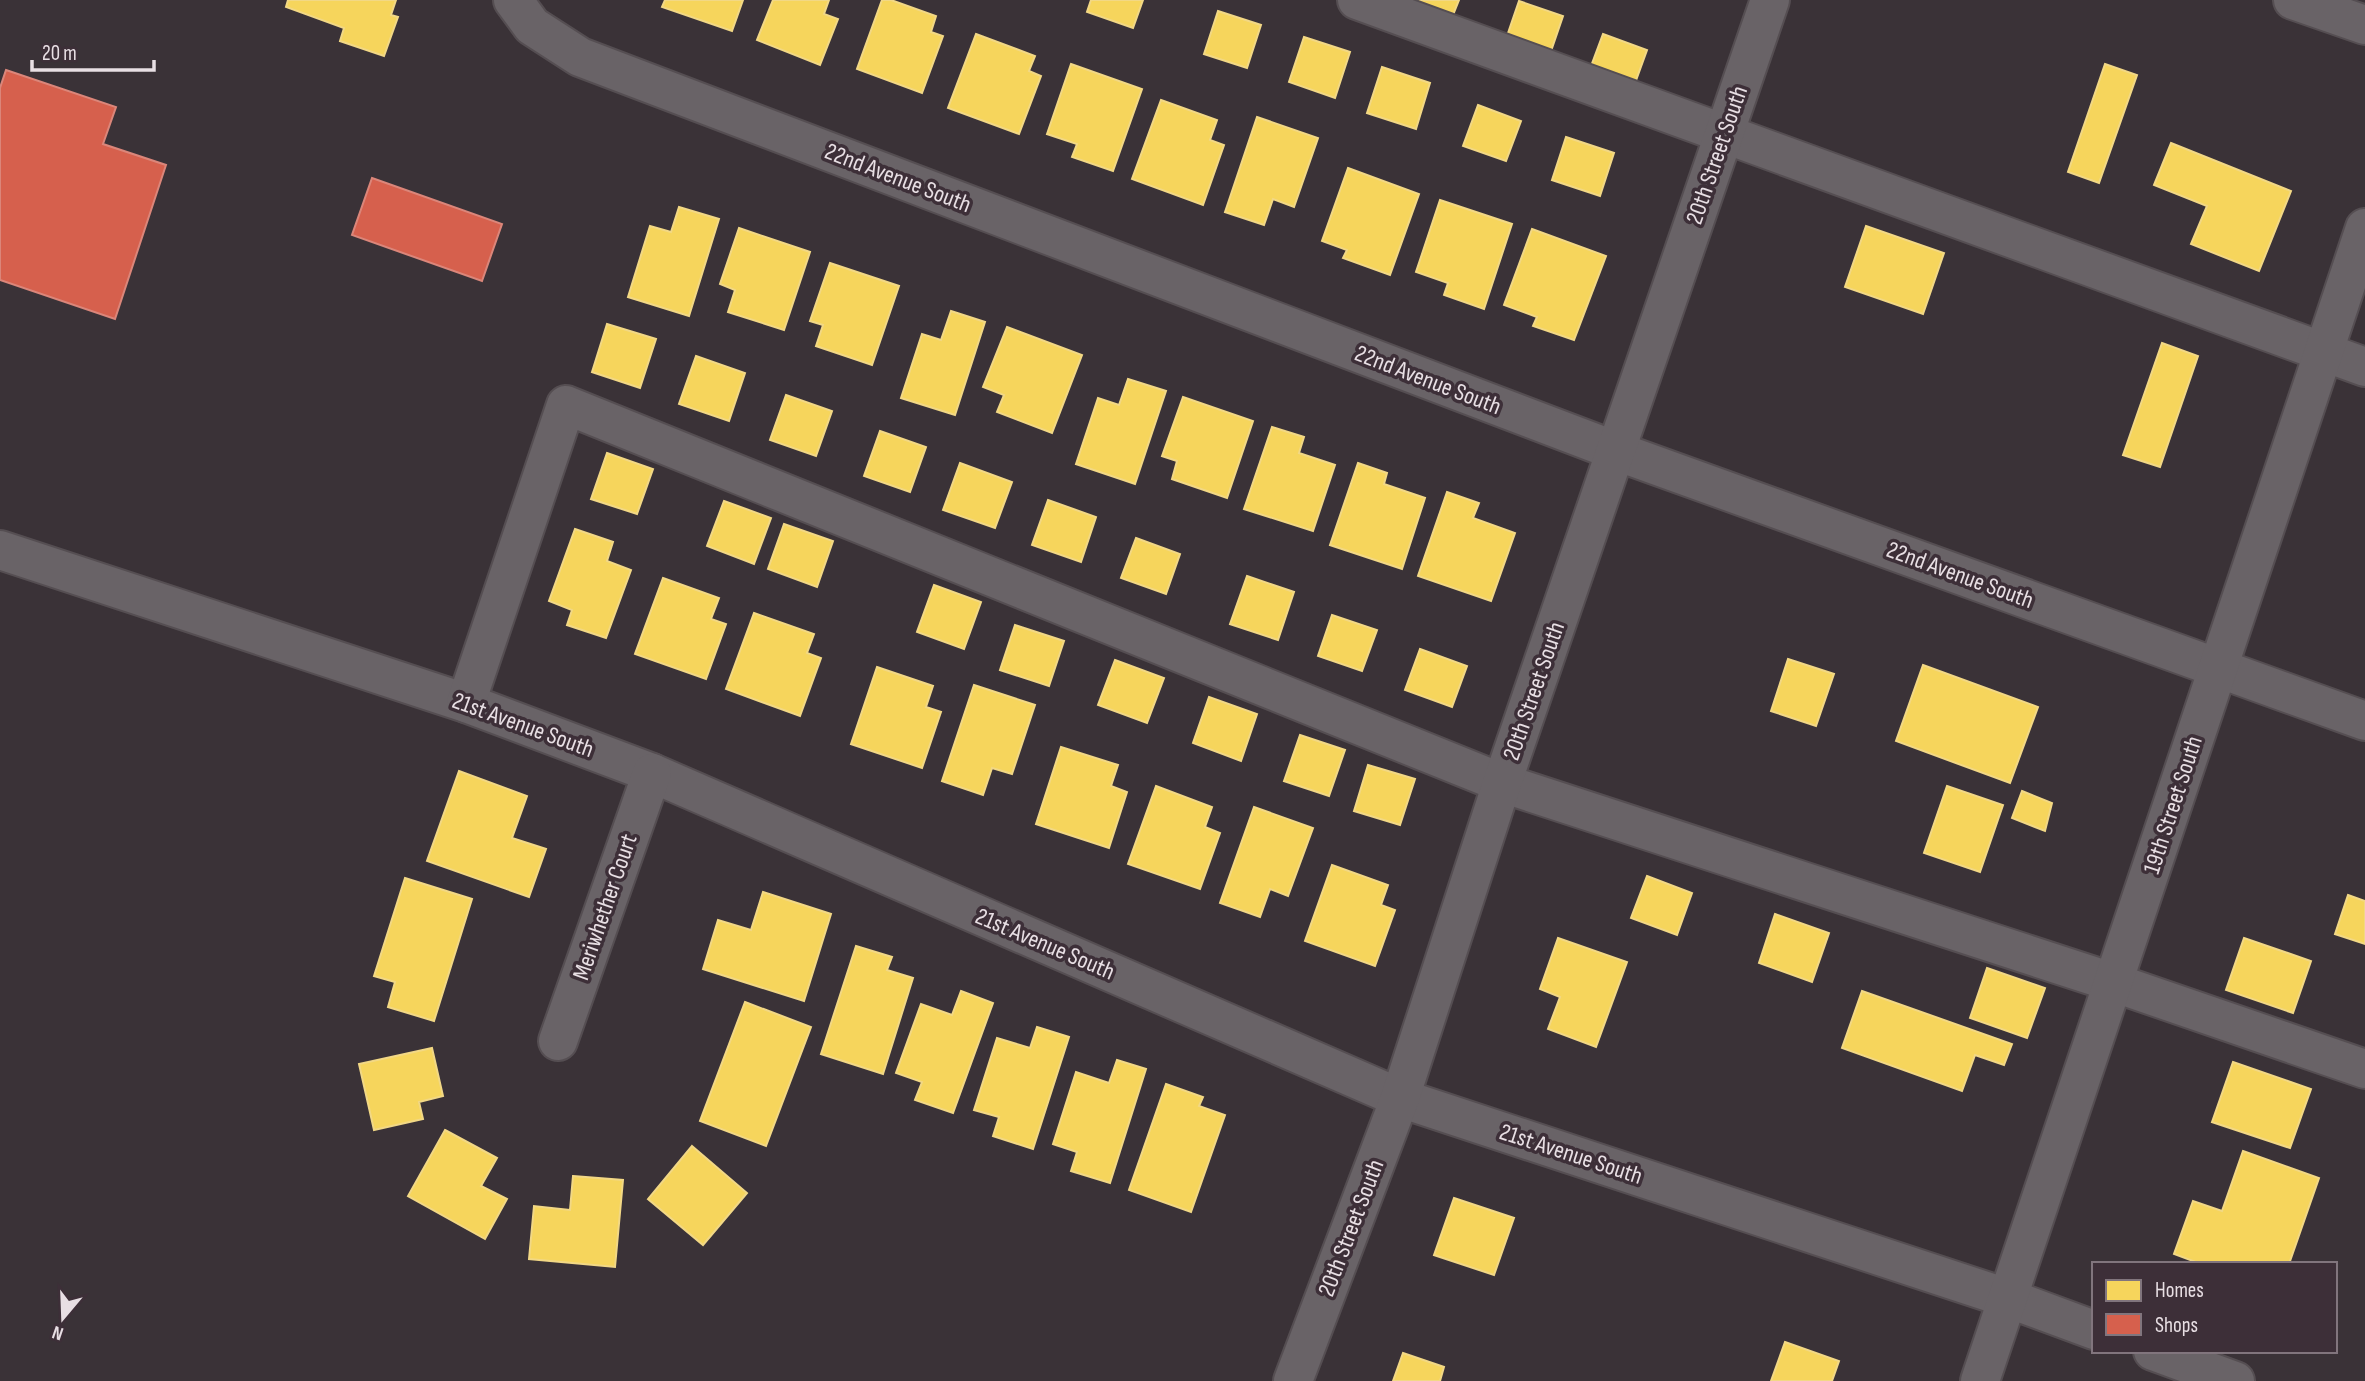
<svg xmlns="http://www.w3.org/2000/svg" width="2365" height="1381" font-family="'Sofia Sans Condensed',sans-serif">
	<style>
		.homes { fill: #f6d55c; stroke: #f2d885; stroke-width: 2 }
		.shops { fill: #d6604d; stroke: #db867a; stroke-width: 2 }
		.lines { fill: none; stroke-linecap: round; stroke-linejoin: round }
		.minor-casing { stroke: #554e52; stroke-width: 42 }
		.minor { stroke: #696367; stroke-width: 38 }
		.labels { text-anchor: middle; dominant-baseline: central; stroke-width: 7; stroke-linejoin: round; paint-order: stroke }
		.street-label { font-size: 24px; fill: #e8dfe4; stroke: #3d2f38 }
	</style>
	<rect width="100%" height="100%" fill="#3a3237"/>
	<g class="homes">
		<polygon points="288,0 396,0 391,15 398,17 384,56 340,41 344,28 286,7"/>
		<polygon points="665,0 743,0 732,31 662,7"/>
		<polygon points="773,0 829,0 824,14 838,19 820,65 757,40"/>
		<polygon points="882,0 891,0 936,16 931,32 943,36 922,93 857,69"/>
		<polygon points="1091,0 1143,0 1133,28 1087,12"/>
		<polygon points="1410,0 1459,0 1453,15"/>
		<polygon points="1519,1 1563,16 1549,57 1505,42"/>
		<polygon points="1218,11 1261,25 1247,68 1204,54"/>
		<polygon points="976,34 1035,56 1029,71 1041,76 1019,134 948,108"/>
		<polygon points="1603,34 1647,50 1634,86 1590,69"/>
		<polygon points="1304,37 1350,52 1335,98 1289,82"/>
		<polygon points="1071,64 1142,89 1113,171 1072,157 1077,144 1047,134"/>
		<polygon points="2105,64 2137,75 2099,183 2068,172"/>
		<polygon points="1382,67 1430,83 1416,129 1367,113"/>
		<polygon points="1161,100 1217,120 1210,140 1224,145 1203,205 1132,179"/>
		<polygon points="1478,105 1521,121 1506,161 1463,146"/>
		<polygon points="1257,117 1318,138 1294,207 1273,199 1264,225 1225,212"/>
		<polygon points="1566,137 1614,153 1600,196 1552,180"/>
		<polygon points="2171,143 2291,191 2259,271 2191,244 2207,206 2154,185"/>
		<polygon points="1348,168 1419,194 1390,275 1343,258 1347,250 1322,241"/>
		<polygon points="1440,200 1512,224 1484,309 1444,295 1448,283 1416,272"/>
		<polygon points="679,207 719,219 689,316 628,297 650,226 671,232"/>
		<polygon points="1866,226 1944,253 1923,314 1845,287"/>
		<polygon points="739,228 810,252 784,330 728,312 735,290 720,284"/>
		<polygon points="1532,229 1606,256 1574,340 1533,326 1537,317 1504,305"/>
		<polygon points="830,263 899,286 872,365 816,346 823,325 810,321"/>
		<polygon points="951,311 985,322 955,415 901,398 922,334 941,340"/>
		<polygon points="607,324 656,339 640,388 592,372"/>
		<polygon points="1007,327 1082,355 1052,433 997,412 1004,395 983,387"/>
		<polygon points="2162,343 2198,356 2160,467 2123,455"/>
		<polygon points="696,356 745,373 729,421 679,404"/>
		<polygon points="1128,379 1166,391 1135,484 1076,464 1098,398 1119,405"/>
		<polygon points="786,395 832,411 816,456 770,440"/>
		<polygon points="1183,397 1253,421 1227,498 1172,479 1177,461 1162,456"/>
		<polygon points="1272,427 1304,437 1299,453 1335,465 1313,531 1244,509"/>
		<polygon points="880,431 926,447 910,492 864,476"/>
		<polygon points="607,453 653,469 637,514 591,499"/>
		<polygon points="960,463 1012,482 995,528 943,510"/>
		<polygon points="1358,463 1387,473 1384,484 1425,498 1402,569 1330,545"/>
		<polygon points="1447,492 1479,503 1473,518 1515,533 1491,601 1418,576"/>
		<polygon points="1048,500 1096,517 1081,562 1032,545"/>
		<polygon points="724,501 771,518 754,564 707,546"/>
		<polygon points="784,524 833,541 817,587 768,569"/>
		<polygon points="575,529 613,542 607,561 631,570 606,638 567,625 572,610 549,601"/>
		<polygon points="1136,538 1180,554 1166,594 1121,578"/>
		<polygon points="1247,576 1294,592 1278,640 1230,624"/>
		<polygon points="663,578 719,598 711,619 726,624 706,679 635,654"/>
		<polygon points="934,585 981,602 964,649 917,632"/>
		<polygon points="754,613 814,634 807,653 821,658 800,716 726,689"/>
		<polygon points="1332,615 1377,630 1362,671 1318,656"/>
		<polygon points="1015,625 1064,641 1049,686 1000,670"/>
		<polygon points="1420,649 1467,666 1452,707 1405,690"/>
		<polygon points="1788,659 1834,674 1816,726 1771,711"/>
		<polygon points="1115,660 1164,678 1147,723 1098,705"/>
		<polygon points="1923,665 2038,707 2010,783 1896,741"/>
		<polygon points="877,667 933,686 926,707 941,712 922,768 851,744"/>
		<polygon points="974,685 1035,705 1012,774 992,768 983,795 942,781"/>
		<polygon points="1209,697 1257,714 1241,761 1193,743"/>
		<polygon points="1300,735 1345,750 1329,796 1284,781"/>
		<polygon points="1061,747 1118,765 1111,786 1127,792 1109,848 1036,824"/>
		<polygon points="1368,765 1415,779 1400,825 1354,811"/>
		<polygon points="459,771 527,796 512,838 546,849 529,897 427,861"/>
		<polygon points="1156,786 1212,807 1205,827 1220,833 1200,889 1128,864"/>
		<polygon points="1947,786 2003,805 1980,872 1924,853"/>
		<polygon points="2022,791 2052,803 2045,831 2012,818"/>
		<polygon points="1254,807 1313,828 1288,896 1270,889 1260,917 1220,903"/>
		<polygon points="1332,865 1388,885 1381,905 1395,910 1375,966 1305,941"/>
		<polygon points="1647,876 1692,893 1677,935 1631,918"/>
		<polygon points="405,878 472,899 434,1021 388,1007 395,982 374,976"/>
		<polygon points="763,892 831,914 804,1001 703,969 718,920 751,930"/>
		<polygon points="2348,895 2365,901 2365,944 2335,934"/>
		<polygon points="1775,914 1829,933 1812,982 1759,963"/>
		<polygon points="1558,938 1627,962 1596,1047 1548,1029 1560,997 1540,989"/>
		<polygon points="2244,938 2311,961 2293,1013 2226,990"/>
		<polygon points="856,946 892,957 887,970 913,978 883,1074 821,1054"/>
		<polygon points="1987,968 2045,988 2027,1038 1970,1018"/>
		<polygon points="961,991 993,1003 953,1113 915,1100 922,1082 896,1073 921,1004 952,1015"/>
		<polygon points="1862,991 2012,1044 2004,1065 1975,1055 1962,1091 1842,1048"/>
		<polygon points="745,1002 811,1027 766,1146 700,1121"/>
		<polygon points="1037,1027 1069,1037 1033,1149 993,1136 999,1117 974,1110 997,1038 1030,1048"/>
		<polygon points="432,1048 443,1096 419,1102 423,1119 374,1130 359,1064"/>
		<polygon points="1117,1060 1146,1069 1110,1183 1071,1171 1077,1152 1053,1144 1076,1072 1109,1083"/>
		<polygon points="2233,1062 2311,1089 2290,1148 2212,1122"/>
		<polygon points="1166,1084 1203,1097 1199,1106 1225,1115 1191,1212 1129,1190"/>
		<polygon points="445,1130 497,1158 481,1186 507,1199 485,1239 408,1196"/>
		<polygon points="692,1146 747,1193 703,1245 648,1199"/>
		<polygon points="2243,1151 2319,1178 2289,1264 2201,1264 2174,1254 2193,1201 2222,1211"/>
		<polygon points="573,1176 623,1180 615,1267 529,1259 534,1206 570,1210"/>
		<polygon points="1454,1198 1514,1218 1494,1275 1434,1255"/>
		<polygon points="1785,1342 1839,1361 1832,1381 1771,1381"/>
		<polygon points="1403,1353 1444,1367 1440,1381 1393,1381"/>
	</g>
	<g class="shops">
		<polygon points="6,70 116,107 103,144 166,165 115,319 0,280 0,88"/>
		<polygon points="372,178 502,224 482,281 352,235"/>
	</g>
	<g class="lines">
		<defs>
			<g id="minor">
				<polyline points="513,0 532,26 580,57 1616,451 2365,721"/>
				<polyline points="1357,0 2365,367"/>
				<polyline points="2293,0 2365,25"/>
				<polyline points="0,550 466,703 652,773 1400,1098 2010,1299 2094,1330"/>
				<polyline points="466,703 566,405 1502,783 2115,983 2365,1069"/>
				<polyline points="558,1041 652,773"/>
				<polyline points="2153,1351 2235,1381"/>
				<polyline points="1293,1381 1400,1098 1502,783 1770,0"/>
				<polyline points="1980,1381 2365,228"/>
			</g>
		</defs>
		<use href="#minor" class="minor-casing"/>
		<use href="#minor" class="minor"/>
	</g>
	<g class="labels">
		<g class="street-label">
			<text transform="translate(1717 155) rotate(-71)">20th Street South</text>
			<text transform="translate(898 178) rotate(21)">22nd Avenue South</text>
			<text transform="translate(1428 380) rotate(21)">22nd Avenue South</text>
			<text transform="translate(1960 575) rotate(20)">22nd Avenue South</text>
			<text transform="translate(1534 691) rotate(-71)">20th Street South</text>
			<text transform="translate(523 725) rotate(20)">21st Avenue South</text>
			<text transform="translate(2173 805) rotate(-72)">19th Street South</text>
			<text transform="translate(605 907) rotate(-71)">Meriwhether Court</text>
			<text transform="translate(1045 944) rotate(23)">21st Avenue South</text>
			<text transform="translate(1571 1154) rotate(18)">21st Avenue South</text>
			<text transform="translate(1351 1228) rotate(-69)">20th Street South</text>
		</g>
	</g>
	<rect x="2092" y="1262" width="245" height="91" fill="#3d2f38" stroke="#81757d" stroke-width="2"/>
	<rect x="2106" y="1280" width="35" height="21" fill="#f6d55c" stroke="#81757d" stroke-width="2"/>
	<text x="2155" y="1297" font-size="21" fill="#e8dfe4">Homes</text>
	<rect x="2106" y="1314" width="35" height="21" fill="#d6604d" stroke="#81757d" stroke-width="2"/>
	<text x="2155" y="1332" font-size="21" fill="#e8dfe4">Shops</text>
	<g transform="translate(63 1318) rotate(199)" stroke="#3d2f38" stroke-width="5" paint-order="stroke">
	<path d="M0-5L12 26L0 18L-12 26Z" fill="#e8dfe4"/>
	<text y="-10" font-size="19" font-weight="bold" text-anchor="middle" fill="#e8dfe4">N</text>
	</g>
	<path d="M32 60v10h122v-10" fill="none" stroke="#e8dfe4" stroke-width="3.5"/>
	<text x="42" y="60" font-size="21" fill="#e8dfe4" stroke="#3d2f38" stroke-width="5" paint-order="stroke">20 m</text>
</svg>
